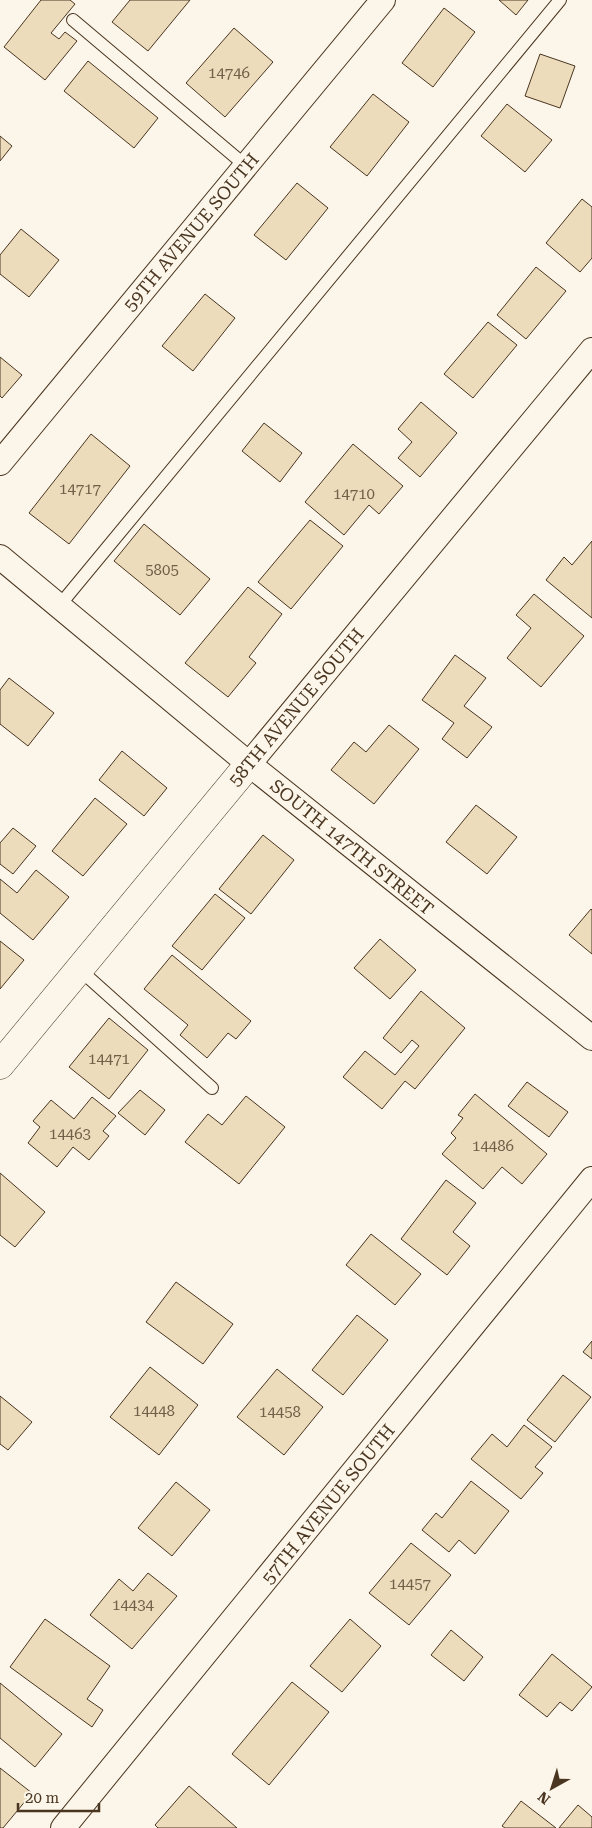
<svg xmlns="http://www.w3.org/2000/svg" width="592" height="1828" font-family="'Roboto Serif',serif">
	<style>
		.building { fill: #ecdcbc; stroke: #4a3520 }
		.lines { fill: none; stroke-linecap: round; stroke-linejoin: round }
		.service-casing { stroke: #4a3520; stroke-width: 14 }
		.minor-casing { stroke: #4a3520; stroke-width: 26 }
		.tertiary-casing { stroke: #4a3520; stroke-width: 29 }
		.service { stroke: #fbf6e9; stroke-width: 12 }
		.minor { stroke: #fbf6e9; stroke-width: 24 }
		.tertiary { stroke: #fbf6e9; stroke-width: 28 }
		.labels { text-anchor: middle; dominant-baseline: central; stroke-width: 4; stroke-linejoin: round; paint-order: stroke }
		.number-label { font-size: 15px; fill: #725f47 }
		.street-label { font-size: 18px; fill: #4a3520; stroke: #fbf6e9 }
	</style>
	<rect width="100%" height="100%" fill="#fbf6e9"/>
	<g class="building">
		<polygon points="41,0 70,0 75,4 51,33 59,39 65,32 77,41 45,80 4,47"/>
		<polygon points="130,0 190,0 148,51 112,22"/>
		<polygon points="499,0 528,0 516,15"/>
		<polygon points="444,8 475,32 433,87 402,63"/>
		<polygon points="234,28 273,62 225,117 186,83"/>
		<polygon points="540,54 575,66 560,108 525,96"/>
		<polygon points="88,61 158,118 134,148 64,91"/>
		<polygon points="373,94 409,122 367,176 330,147"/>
		<polygon points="507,104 552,140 525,172 481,136"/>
		<polygon points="0,136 12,146 0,161"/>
		<polygon points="297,183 328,208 286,260 254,235"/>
		<polygon points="582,199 592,207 592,258 580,272 546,243"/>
		<polygon points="21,229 59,260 29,297 0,274 0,255"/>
		<polygon points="536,267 566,291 526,339 497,315"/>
		<polygon points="205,294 235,318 193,371 162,346"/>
		<polygon points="488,322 517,345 473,398 444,374"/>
		<polygon points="0,357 22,375 2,398 0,396"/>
		<polygon points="421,402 457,433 420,477 398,458 412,442 398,429"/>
		<polygon points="264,423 302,453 280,482 242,451"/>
		<polygon points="91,434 130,466 69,544 29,513"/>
		<polygon points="353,444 403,486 379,514 369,505 344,535 305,502"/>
		<polygon points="310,520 343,546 291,609 258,582"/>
		<polygon points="144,524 210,579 180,615 114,561"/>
		<polygon points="592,541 592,618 546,580 564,557 572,565"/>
		<polygon points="248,587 282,614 249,657 256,663 228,697 185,663"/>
		<polygon points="534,594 584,636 541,687 507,658 531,628 516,615"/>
		<polygon points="455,655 486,678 464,706 492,727 467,758 442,739 454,723 422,700"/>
		<polygon points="9,678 54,713 28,746 0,724 0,690"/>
		<polygon points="389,725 419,749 374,804 331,770 354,742 366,752"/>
		<polygon points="122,751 167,788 144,816 99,780"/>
		<polygon points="95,798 127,824 83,876 52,851"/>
		<polygon points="476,805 517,837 487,874 446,842"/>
		<polygon points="13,828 36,846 13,874 0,864 0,843"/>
		<polygon points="263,835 294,860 251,914 219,889"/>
		<polygon points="36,870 69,897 33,940 0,913 0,879 17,893"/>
		<polygon points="215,894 245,918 202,970 172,946"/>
		<polygon points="591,909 592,910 592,954 569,935"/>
		<polygon points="380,939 416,970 390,999 354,968"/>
		<polygon points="0,941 24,960 0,989"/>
		<polygon points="172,955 251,1021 236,1039 228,1033 207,1058 180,1035 188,1025 144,989"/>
		<polygon points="421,991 465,1028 415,1089 405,1081 382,1109 343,1077 365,1051 395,1075 419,1046 412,1040 401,1053 383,1038"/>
		<polygon points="109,1018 148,1050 109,1099 69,1067"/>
		<polygon points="527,1082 568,1112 549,1137 508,1106"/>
		<polygon points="140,1090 165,1110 145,1135 118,1113"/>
		<polygon points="475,1094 547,1154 522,1184 502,1167 483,1189 442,1154 456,1138 451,1133 463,1118 458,1115"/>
		<polygon points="246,1096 285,1127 239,1184 185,1142 208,1114 222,1125"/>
		<polygon points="92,1097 116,1116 103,1131 109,1136 89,1160 73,1147 57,1167 28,1143 40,1127 33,1121 51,1100 74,1119"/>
		<polygon points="0,1173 45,1212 15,1247 0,1235"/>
		<polygon points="446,1180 476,1203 453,1232 470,1246 447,1275 401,1239"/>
		<polygon points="371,1234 421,1274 395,1305 346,1265"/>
		<polygon points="176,1282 233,1324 203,1364 146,1322"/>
		<polygon points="357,1315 388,1340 343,1395 312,1370"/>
		<polygon points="592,1341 592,1359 583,1352"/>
		<polygon points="150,1367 198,1405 159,1455 110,1417"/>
		<polygon points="277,1369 323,1407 284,1455 237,1417"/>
		<polygon points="563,1375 591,1397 555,1442 527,1420"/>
		<polygon points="0,1396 32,1422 8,1450 0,1444"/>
		<polygon points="524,1425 552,1447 535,1467 543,1473 521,1499 471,1459 492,1434 507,1447"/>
		<polygon points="471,1481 509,1511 475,1554 459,1540 449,1552 422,1530 436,1513 442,1518"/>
		<polygon points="176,1482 210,1510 172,1556 138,1528"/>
		<polygon points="411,1543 451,1575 409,1625 369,1593"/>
		<polygon points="148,1573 177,1596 132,1649 90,1615 119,1579 133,1591"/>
		<polygon points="45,1619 110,1666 87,1699 103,1710 92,1727 10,1667"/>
		<polygon points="350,1619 381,1646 342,1692 310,1666"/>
		<polygon points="451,1630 483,1657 464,1681 431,1655"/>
		<polygon points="552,1654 592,1687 572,1711 560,1702 547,1717 519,1695"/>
		<polygon points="292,1682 329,1712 269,1785 232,1754"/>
		<polygon points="0,1683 62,1734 35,1767 0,1738"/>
		<polygon points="0,1768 32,1793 3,1828 0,1828"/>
		<polygon points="189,1786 237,1828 158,1828 155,1825"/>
		<polygon points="521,1801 556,1828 505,1828 502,1826"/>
		<polygon points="578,1805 592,1817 592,1828 559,1828"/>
	</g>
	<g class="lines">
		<defs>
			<g id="service">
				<polyline points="73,20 246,166"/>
				<polyline points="59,606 560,0"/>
				<polyline points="79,969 212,1088"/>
			</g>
			<g id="minor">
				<polyline points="0,463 383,0"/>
				<polyline points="0,557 249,764 592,1038"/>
				<polyline points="249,764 592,350"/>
				<polyline points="63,1828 592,1179"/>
			</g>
			<polyline id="tertiary" points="0,1065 249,764"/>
		</defs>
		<use href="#service" class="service-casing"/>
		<use href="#minor" class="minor-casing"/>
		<use href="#tertiary" class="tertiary-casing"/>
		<use href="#service" class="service"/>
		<use href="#minor" class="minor"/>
		<use href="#tertiary" class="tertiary"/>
	</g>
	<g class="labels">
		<g class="number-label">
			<text x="229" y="73">14746</text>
			<text x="80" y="489">14717</text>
			<text x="354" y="494">14710</text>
			<text x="162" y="570">5805</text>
			<text x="109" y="1059">14471</text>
			<text x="70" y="1134">14463</text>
			<text x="493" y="1146">14486</text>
			<text x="154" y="1411">14448</text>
			<text x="280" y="1412">14458</text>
			<text x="410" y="1584">14457</text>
			<text x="133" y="1605">14434</text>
		</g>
		<g class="street-label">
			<text transform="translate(191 232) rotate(-50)">59TH AVENUE SOUTH</text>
			<text transform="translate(296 707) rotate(-50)">58TH AVENUE SOUTH</text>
			<text transform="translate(352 847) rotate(39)">SOUTH 147TH STREET</text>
			<text transform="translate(328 1504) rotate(-51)">57TH AVENUE SOUTH</text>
		</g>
	</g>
	<g transform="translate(552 1788) rotate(219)" stroke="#fbf6e9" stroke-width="4" paint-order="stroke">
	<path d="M0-4L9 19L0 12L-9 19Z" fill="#4a3520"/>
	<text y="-8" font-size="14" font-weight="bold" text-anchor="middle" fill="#4a3520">N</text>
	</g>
	<path d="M18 1803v8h81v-8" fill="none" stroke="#4a3520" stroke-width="2.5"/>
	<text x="25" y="1803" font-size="15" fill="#4a3520" stroke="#fbf6e9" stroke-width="4" paint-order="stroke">20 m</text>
</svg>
